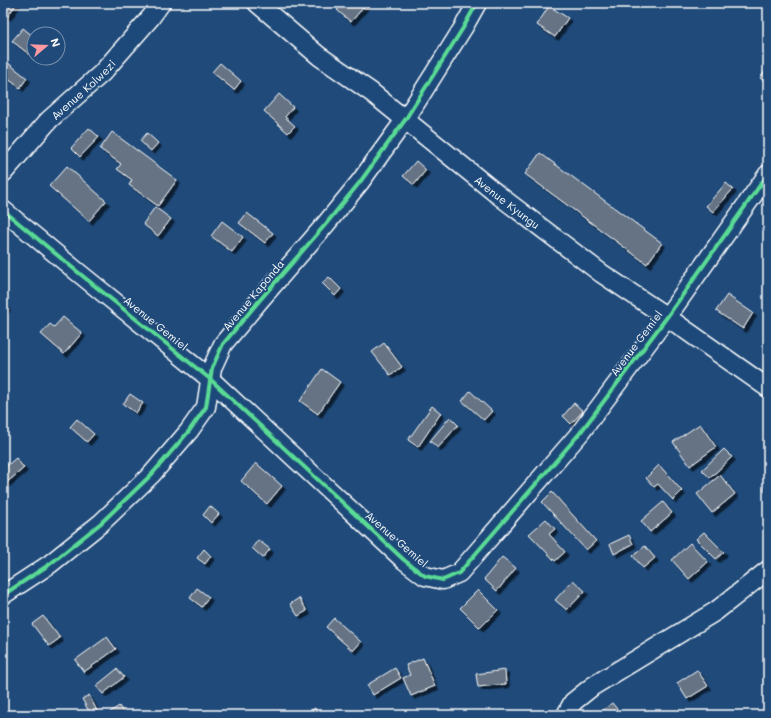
<svg xmlns="http://www.w3.org/2000/svg" width="771" height="718" font-family="Mali,sans-serif">
	<style>
		.building { fill: #657384; stroke: #fff; filter: url(#shadow) }
		.lines { fill: none; stroke-linecap: round; stroke-linejoin: round }
		.street-casing { stroke: #fff; stroke-width: 21 }
		.street { stroke: #1f4a7a; stroke-width: 18 }
		.cycleway-casing { stroke: #1f4a7a; stroke-width: 6 }
		.cycleway { stroke: #5adb95; stroke-width: 4 }
		.labels { text-anchor: middle; dominant-baseline: central; stroke-width: 3.5; stroke-linejoin: round; paint-order: stroke }
		.street-label { font-size: 11px; fill: #fff; stroke: #1f4a7a }
	</style>
	<defs>
		<filter id="shadow"><feDropShadow dx="3.5" dy="3.5" stdDeviation="0" flood-color="#0009"/></filter>
	</defs>
	<rect width="100%" height="100%" fill="#1f4a7a"/>
	<filter id="ink" filterUnits="userSpaceOnUse"><feTurbulence type="fractalNoise" baseFrequency=".025" numOctaves="2"/><feDisplacementMap in="SourceGraphic" scale="8" xChannelSelector="R" yChannelSelector="G"/><feConvolveMatrix kernelMatrix="1 2 1 2 8 2 1 2 1" color-interpolation-filters="sRGB"/></filter>
	<g filter="url(#ink)">
		<g class="building">
			<polygon points="3,3 17,3 7,17 3,14"/>
			<polygon points="343,3 367,3 351,22 337,10"/>
			<polygon points="549,6 568,18 555,37 537,25"/>
			<polygon points="23,28 34,37 34,58 12,41"/>
			<polygon points="3,59 27,78 20,88 3,75"/>
			<polygon points="220,63 241,81 234,90 212,72"/>
			<polygon points="767,68 768,69 768,84 760,78"/>
			<polygon points="279,94 293,107 285,117 295,126 288,133 264,111"/>
			<polygon points="89,128 99,137 80,157 71,148"/>
			<polygon points="112,132 177,180 158,206 129,185 132,180 117,169 121,164 100,149"/>
			<polygon points="147,133 158,143 151,151 140,141"/>
			<polygon points="540,153 662,243 647,264 525,174"/>
			<polygon points="416,161 426,170 414,185 403,176"/>
			<polygon points="67,166 106,201 89,221 49,186"/>
			<polygon points="726,183 733,189 713,212 706,206"/>
			<polygon points="155,207 171,219 158,236 143,224"/>
			<polygon points="247,213 273,233 265,243 239,223"/>
			<polygon points="222,221 243,237 232,252 211,236"/>
			<polygon points="329,277 341,289 335,296 322,283"/>
			<polygon points="727,295 753,313 743,329 716,311"/>
			<polygon points="3,303 7,307 3,312"/>
			<polygon points="63,317 82,333 64,354 41,334 50,324 54,327"/>
			<polygon points="384,343 402,367 390,375 372,352"/>
			<polygon points="322,369 340,382 318,414 300,401"/>
			<polygon points="470,391 492,411 484,420 462,401"/>
			<polygon points="130,394 143,403 136,413 123,404"/>
			<polygon points="574,403 583,411 571,424 563,416"/>
			<polygon points="432,406 441,413 418,447 408,440"/>
			<polygon points="450,417 458,425 438,448 430,441"/>
			<polygon points="77,419 94,434 87,442 70,427"/>
			<polygon points="700,424 716,447 690,466 673,442"/>
			<polygon points="724,449 732,457 710,478 702,470"/>
			<polygon points="16,458 24,468 5,484 3,482 3,469"/>
			<polygon points="256,463 282,486 267,504 241,481"/>
			<polygon points="659,465 682,491 673,500 658,484 654,487 646,478"/>
			<polygon points="720,475 735,494 712,513 697,494"/>
			<polygon points="768,483 768,494 763,490"/>
			<polygon points="552,492 596,541 586,550 542,502"/>
			<polygon points="663,502 672,513 650,532 641,521"/>
			<polygon points="210,506 219,514 211,523 203,515"/>
			<polygon points="546,519 555,529 549,534 565,552 555,561 529,534"/>
			<polygon points="704,532 724,552 716,559 696,539"/>
			<polygon points="629,535 633,544 614,554 610,544"/>
			<polygon points="258,540 270,549 263,558 252,548"/>
			<polygon points="690,543 708,562 689,579 672,560"/>
			<polygon points="645,546 655,558 643,568 633,556"/>
			<polygon points="204,549 211,556 205,564 197,558"/>
			<polygon points="502,557 516,568 497,591 484,579"/>
			<polygon points="573,580 585,591 567,610 555,600"/>
			<polygon points="197,588 209,597 202,607 190,598"/>
			<polygon points="478,590 498,610 480,628 460,608"/>
			<polygon points="299,598 307,611 298,616 290,604"/>
			<polygon points="43,616 60,638 49,646 32,624"/>
			<polygon points="334,618 361,642 353,651 326,627"/>
			<polygon points="107,637 116,649 84,672 75,660"/>
			<polygon points="423,658 435,686 411,696 403,678 410,675 406,665"/>
			<polygon points="395,668 401,678 373,695 367,685"/>
			<polygon points="117,669 124,677 103,694 96,686"/>
			<polygon points="505,670 506,684 478,687 476,674"/>
			<polygon points="697,670 708,686 687,699 677,683"/>
			<polygon points="89,695 99,715 91,715 82,699"/>
			<polygon points="612,703 622,715 603,715 601,712"/>
			<polygon points="119,706 125,715 106,715"/>
			<polygon points="315,708 319,715 303,715"/>
		</g>
		<g class="lines">
			<defs>
				<g id="street">
					<path id="s1" d="M257,3L319,56L371,92L497,194L601,273L667,317L768,388"/>
					<path id="s2" d="M3,173L49,120L102,73L151,17L161,3"/>
					<polyline points="3,210 74,269 210,379 404,560 425,576 443,580 459,573 580,433 667,317 768,174"/>
					<polyline points="3,595 50,564 101,523 152,474 189,431 206,407 212,368 223,344 259,301 325,225 360,182 405,120 463,28 477,3"/>
					<polyline points="566,715 573,702 593,686 716,611 768,570"/>
				</g>
			</defs>
			<use href="#street" class="street-casing"/>
			<use href="#street" class="street"/>
			<defs>
				<g id="cycleway">
					<polyline points="3,210 74,269 210,379 404,560 425,576 443,580 459,573 580,433 667,317 768,174"/>
					<polyline points="3,595 50,564 101,523 152,474 189,431 206,407 212,368 223,344 259,301 325,225 360,182 405,120 463,28 477,3"/>
				</g>
			</defs>
			<use href="#cycleway" class="cycleway-casing"/>
			<use href="#cycleway" class="cycleway"/>
		</g>
	</g>
	<g class="labels">
		<g class="street-label">
			<text stroke="none"><textPath href="#s2" startOffset="116">Avenue Kolwezi</textPath></text>
			<text stroke="none"><textPath href="#s1" startOffset="320">Avenue Kyungu</textPath></text>
			<text transform="translate(253 295) rotate(-50)">Avenue Kaponda</text>
			<text transform="translate(156 323) rotate(39)">Avenue Gemiel</text>
			<text transform="translate(636 343) rotate(-53)">Avenue Gemiel</text>
			<text transform="translate(397 539) rotate(41)">Avenue Gemiel</text>
		</g>
	</g>
	<rect width="771" height="718" fill="none" stroke="#1f4a7a" stroke-width="16"/>
	<rect x="8" y="8" width="755" height="702" fill="none" stroke="#fff" stroke-width="1.5" filter="url(#ink)"/>
	<g transform="translate(46 46) rotate(71)"><circle r="19" fill="#1f4a7a" stroke="#7992af"/>
	<path d="M0-3L7 15L0 10L-7 15Z" fill="#ff9aa2"/>
	<text y="-6" font-size="11" font-weight="bold" text-anchor="middle" fill="#ffffff">N</text>
	</g>
</svg>
